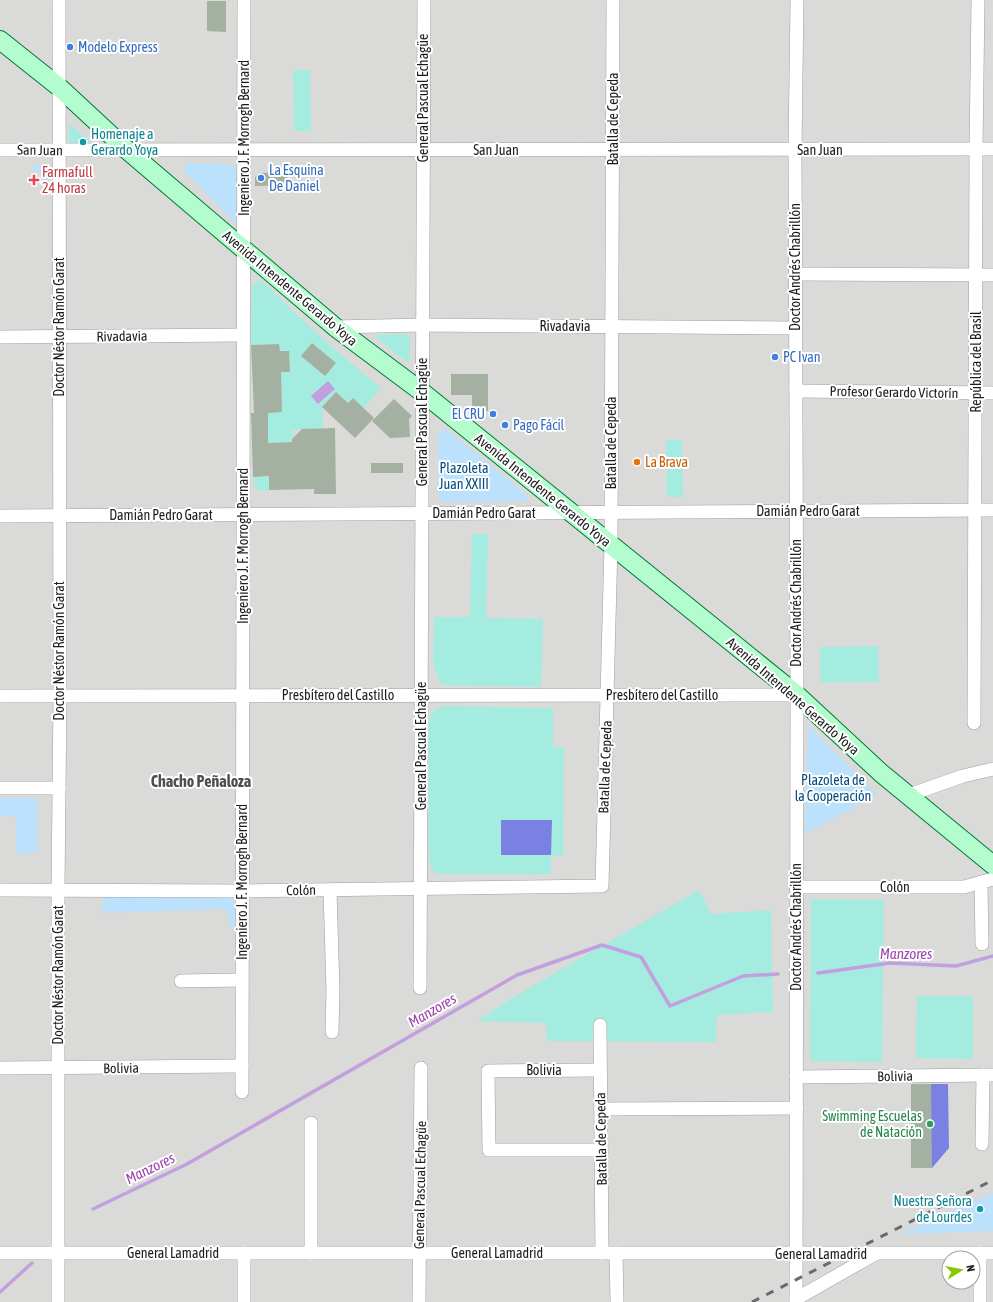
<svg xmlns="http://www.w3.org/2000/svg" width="993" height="1302" font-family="'Asap Condensed',sans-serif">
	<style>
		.residential { fill: #dadbd9; fill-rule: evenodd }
		.grass { fill: #a4ece0; fill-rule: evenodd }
		.park { fill: #bbe1fc }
		.pitch { fill: #7b81e2 }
		.water { fill: #c29fdf }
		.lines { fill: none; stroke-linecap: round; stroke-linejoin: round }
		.stream { stroke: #c29fdf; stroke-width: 3.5 }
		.building { fill: #a4b0a1 }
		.street-casing { stroke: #9d9d9d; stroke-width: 14 }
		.secondary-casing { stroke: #007734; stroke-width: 20 }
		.street { stroke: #fff; stroke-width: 13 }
		.secondary { stroke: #b2fcce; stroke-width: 18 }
		.rail { stroke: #6a6a6a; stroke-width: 3; stroke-dasharray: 8 8; stroke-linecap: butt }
		.shop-dot { fill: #3f7fe0; stroke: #fff; stroke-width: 1.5 }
		.culture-dot { fill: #0f9aa8; stroke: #fff; stroke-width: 1.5 }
		.health-dot { fill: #e0444e; stroke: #fff; stroke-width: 1.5 }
		.food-dot { fill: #e8710a; stroke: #fff; stroke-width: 1.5 }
		.leisure-dot { fill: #2e9e5b; stroke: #fff; stroke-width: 1.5 }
		.labels { text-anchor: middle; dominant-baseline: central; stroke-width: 4; stroke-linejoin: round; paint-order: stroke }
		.shop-label { font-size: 14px; fill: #366cbe; stroke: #fff; text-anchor: start }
		.street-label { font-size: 14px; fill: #1c1c1c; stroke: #fff }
		.culture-label { font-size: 14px; fill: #0d838f; stroke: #fff; text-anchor: start }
		.health-label { font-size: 14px; fill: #be3a42; stroke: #fff; text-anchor: start }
		.food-label { font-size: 14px; fill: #c56008; stroke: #fff; text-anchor: start }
		.park-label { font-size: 14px; fill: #064d7f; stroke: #fff }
		.leisure-label { font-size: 14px; fill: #27864d; stroke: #fff; text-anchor: end }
		.water-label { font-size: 15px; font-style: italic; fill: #9e45b0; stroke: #fff }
		.quarter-label { font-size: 16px; font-weight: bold; fill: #4f4f4f; stroke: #fff }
	</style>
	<rect width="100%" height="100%" fill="#e1eee1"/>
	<path class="residential" d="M0,0H993V1302H0ZM949,1258H973V1282H949Z"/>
	<g class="grass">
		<polygon points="293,70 310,70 311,131 294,131"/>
		<polygon points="69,124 100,149 69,149"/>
		<path d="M261,280C300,319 338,353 381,388L364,408L353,398L348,403L336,392L322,407L323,428L292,430L293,441L313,440L268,443L267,413L282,412L281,372L290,371L289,351H280L279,344L251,345L252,285ZM312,343L336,363L325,376L302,356Z"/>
		<polygon points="406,334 410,337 409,361 407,362 373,335"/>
		<polygon points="682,440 683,497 667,497 666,440"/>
		<polygon points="269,476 269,490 258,490 254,485 253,477"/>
		<polygon points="472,534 488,534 486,618 543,619 541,687 441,685 433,664 434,617 470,617"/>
		<polygon points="878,646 879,682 820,682 820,647"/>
		<path d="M444,706L553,708V747H564L563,856H551V874H437C429,869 430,862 429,853L428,725C432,713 432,710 444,706Z"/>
		<polygon points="699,890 711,914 771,910 773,1012 717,1015 716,1042 547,1041 546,1023 476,1021 522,992"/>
		<polygon points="811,899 884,900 882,1062 810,1061"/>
		<polygon points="917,996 973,996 973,1059 916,1058"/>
	</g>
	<g class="park">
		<polygon points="187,163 228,164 235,167 239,172 236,224 185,172 184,168"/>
		<polygon points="33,165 45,165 49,167 50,171 50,193 44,193 43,176 39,172 33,172"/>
		<polygon points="446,429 527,495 528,498 526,501 441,502 438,496 438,435 442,430"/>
		<polygon points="808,725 877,795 805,834"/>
		<polygon points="0,798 37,798 38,853 16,854 16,817 0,816"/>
		<polygon points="103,896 227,896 233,899 234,904 234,927 229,927 229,916 224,909 103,913"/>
		<polygon points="993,1193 993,1231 900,1234"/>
	</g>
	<g class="pitch">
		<polygon points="501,820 552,820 551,855 501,855"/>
		<polygon points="911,1084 948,1084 949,1148 932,1168 911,1168"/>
	</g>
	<polygon class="water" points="328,381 335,389 318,404 311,396"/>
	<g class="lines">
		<g class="stream">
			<polyline points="818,973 890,963 956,966 993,956"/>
			<polyline points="93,1209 187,1164 517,975 602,945 641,957 670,1006 743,976 778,974"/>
			<polyline points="0,1292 32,1263"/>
		</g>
	</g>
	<g class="building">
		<polygon points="207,1 226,1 226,32 207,31"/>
		<polygon points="287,172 287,185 255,186 255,177 260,173"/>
		<polygon points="312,343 336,363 325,376 301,356"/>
		<polygon points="279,344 280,351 289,351 290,372 281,372 282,412 268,413 268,443 292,442 292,439 302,429 335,428 336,494 314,494 314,489 269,490 269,476 253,477 251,413 254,413 251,345"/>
		<polygon points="451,374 488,374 488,411 472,411 472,395 451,395"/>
		<polygon points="336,392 348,403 353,398 374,418 355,438 322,407"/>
		<polygon points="394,399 412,416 409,419 410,437 390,438 372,421"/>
		<rect x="371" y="463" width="32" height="10"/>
		<polygon points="911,1084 931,1084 932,1168 911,1168"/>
	</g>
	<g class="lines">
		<defs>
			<g id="street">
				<polyline points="0,150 993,149"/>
				<polyline points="795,274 993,275"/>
				<polyline points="335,327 422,325 796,328"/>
				<polyline points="0,337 243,335"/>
				<polyline points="796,391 993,393"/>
				<polyline points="0,516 993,510"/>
				<polyline points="0,696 797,695"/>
				<polyline points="974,723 976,149 978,0"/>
				<polyline points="0,788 59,788"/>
				<polyline points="909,795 963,776 993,769"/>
				<polyline points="981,882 982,944"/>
				<polyline points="796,887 964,887 993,879"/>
				<polyline points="0,890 242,891 602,886 611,545 613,0"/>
				<polyline points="330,890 333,991 332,1032"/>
				<polyline points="181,981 242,980"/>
				<polyline points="420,988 424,0"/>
				<polyline points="600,1025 602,1253"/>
				<polyline points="0,1068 242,1066"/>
				<polyline points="600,1070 488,1071 489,1150 602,1150"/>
				<polyline points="796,1077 993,1075"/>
				<polyline points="242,1092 244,0"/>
				<polyline points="601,1109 797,1108"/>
				<polyline points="311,1123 311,1253"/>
				<polyline points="982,1144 983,1075"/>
				<polyline points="0,1253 993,1253"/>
				<polyline points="616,1253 617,1302"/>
				<polyline points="796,1299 875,1254"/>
				<polyline points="58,1302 58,890 60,695 59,0"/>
				<polyline points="244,1302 244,1253"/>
				<polyline points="419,1302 421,1068"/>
				<polyline points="796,1302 797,695 795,150 797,0"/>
				<polyline points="980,1302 980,1253"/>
			</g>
			<polyline id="secondary" points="0,40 59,87 127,150 335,327 422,392 797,695 881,773 993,865"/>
		</defs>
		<use href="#street" class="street-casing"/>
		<use href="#secondary" class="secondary-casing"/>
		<use href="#street" class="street"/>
		<use href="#secondary" class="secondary"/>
		<polyline class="rail" points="752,1302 993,1180"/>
	</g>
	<g class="shop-dot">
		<circle cx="70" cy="47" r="4"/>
		<circle cx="261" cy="178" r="4"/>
		<circle cx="775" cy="357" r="4"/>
		<circle cx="493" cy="414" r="4"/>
		<circle cx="505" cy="425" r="4"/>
	</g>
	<g class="culture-dot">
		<circle cx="83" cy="142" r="4"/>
		<circle cx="980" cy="1209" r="4"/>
	</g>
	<path class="health-dot" d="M32 174h4v4h4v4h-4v4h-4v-4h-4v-4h4z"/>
	<circle class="food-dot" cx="637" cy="462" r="4"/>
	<circle class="leisure-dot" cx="930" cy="1124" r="4"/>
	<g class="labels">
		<g class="shop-label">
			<text x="78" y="47">Modelo Express</text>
			<text x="269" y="170">La Esquina<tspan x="269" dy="16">De Daniel</tspan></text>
			<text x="783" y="357">PC Ivan</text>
			<text x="485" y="414" text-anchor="end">El CRU</text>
			<text x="513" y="425">Pago Fácil</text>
		</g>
		<g class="street-label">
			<text transform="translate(423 98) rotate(-90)">General Pascual Echagüe</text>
			<text transform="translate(613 119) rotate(-90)">Batalla de Cepeda</text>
			<text transform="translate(244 138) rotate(-90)">Ingeniero J. F. Morrogh Bernard</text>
			<text transform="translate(40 150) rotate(1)">San Juan</text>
			<text x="496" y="150">San Juan</text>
			<text x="820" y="150">San Juan</text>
			<text transform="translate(795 267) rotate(-90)">Doctor Andrés Chabrillón</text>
			<text transform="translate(290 288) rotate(40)">Avenida Intendente Gerardo Yoya</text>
			<text x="565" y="326">Rivadavia</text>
			<text transform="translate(59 327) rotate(-90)">Doctor Néstor Ramón Garat</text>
			<text transform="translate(122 336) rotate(-1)">Rivadavia</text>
			<text transform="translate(976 362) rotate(-90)">República del Brasil</text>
			<text transform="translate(894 392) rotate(1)">Profesor Gerardo Victorín</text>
			<text transform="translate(422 422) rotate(-90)">General Pascual Echagüe</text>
			<text transform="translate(611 443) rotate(-90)">Batalla de Cepeda</text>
			<text transform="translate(543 490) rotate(39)">Avenida Intendente Gerardo Yoya</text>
			<text x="808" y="511">Damián Pedro Garat</text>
			<text x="484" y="513">Damián Pedro Garat</text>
			<text x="161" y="515">Damián Pedro Garat</text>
			<text transform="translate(243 546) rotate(-90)">Ingeniero J. F. Morrogh Bernard</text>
			<text transform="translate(796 603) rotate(-90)">Doctor Andrés Chabrillón</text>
			<text transform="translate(59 651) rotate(-90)">Doctor Néstor Ramón Garat</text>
			<text x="338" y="695">Presbítero del Castillo</text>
			<text x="662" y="695">Presbítero del Castillo</text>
			<text transform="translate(793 696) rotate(41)">Avenida Intendente Gerardo Yoya</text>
			<text transform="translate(421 746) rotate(-90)">General Pascual Echagüe</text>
			<text transform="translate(605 767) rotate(-88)">Batalla de Cepeda</text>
			<text transform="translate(242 882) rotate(-90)">Ingeniero J. F. Morrogh Bernard</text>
			<text x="895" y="887">Colón</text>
			<text transform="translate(301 890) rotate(-1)">Colón</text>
			<text transform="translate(796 927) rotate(-90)">Doctor Andrés Chabrillón</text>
			<text transform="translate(58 975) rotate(-90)">Doctor Néstor Ramón Garat</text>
			<text transform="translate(121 1068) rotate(-1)">Bolivia</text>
			<text x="544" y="1070">Bolivia</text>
			<text transform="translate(895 1076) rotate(-1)">Bolivia</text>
			<text transform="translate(601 1139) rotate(-91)">Batalla de Cepeda</text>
			<text transform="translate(420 1185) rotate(-89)">General Pascual Echagüe</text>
			<text x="173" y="1253">General Lamadrid</text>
			<text x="497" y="1253">General Lamadrid</text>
			<text x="821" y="1254">General Lamadrid</text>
		</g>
		<g class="culture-label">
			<text x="91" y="134">Homenaje a<tspan x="91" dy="16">Gerardo Yoya</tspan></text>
			<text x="972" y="1201" text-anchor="end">Nuestra Señora<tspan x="972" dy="16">de Lourdes</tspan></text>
		</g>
		<g class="health-label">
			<text x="42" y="172">Farmafull<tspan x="42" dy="16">24 horas</tspan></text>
		</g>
		<g class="food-label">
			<text x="645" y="462">La Brava</text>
		</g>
		<g class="park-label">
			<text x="464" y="468">Plazoleta<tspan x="464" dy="16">Juan XXIII</tspan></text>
			<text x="833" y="780">Plazoleta de<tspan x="833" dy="16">la Cooperación</tspan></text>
		</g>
		<g class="leisure-label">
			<text x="922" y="1116">Swimming Escuelas<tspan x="922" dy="16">de Natación</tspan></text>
		</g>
		<g class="water-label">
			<text x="906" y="953">Manzores</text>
			<text transform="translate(432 1010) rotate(-30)">Manzores</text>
			<text transform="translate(150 1168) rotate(-26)">Manzores</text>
		</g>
		<g class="quarter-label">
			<text x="201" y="781">Chacho Peñaloza</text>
		</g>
	</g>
	<g transform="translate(961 1270) rotate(79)"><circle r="19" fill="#ffffff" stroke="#a4a4a4"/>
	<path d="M0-3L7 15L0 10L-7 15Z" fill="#87c900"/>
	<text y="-6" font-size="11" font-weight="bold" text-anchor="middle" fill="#1c1c1c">N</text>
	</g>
</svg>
